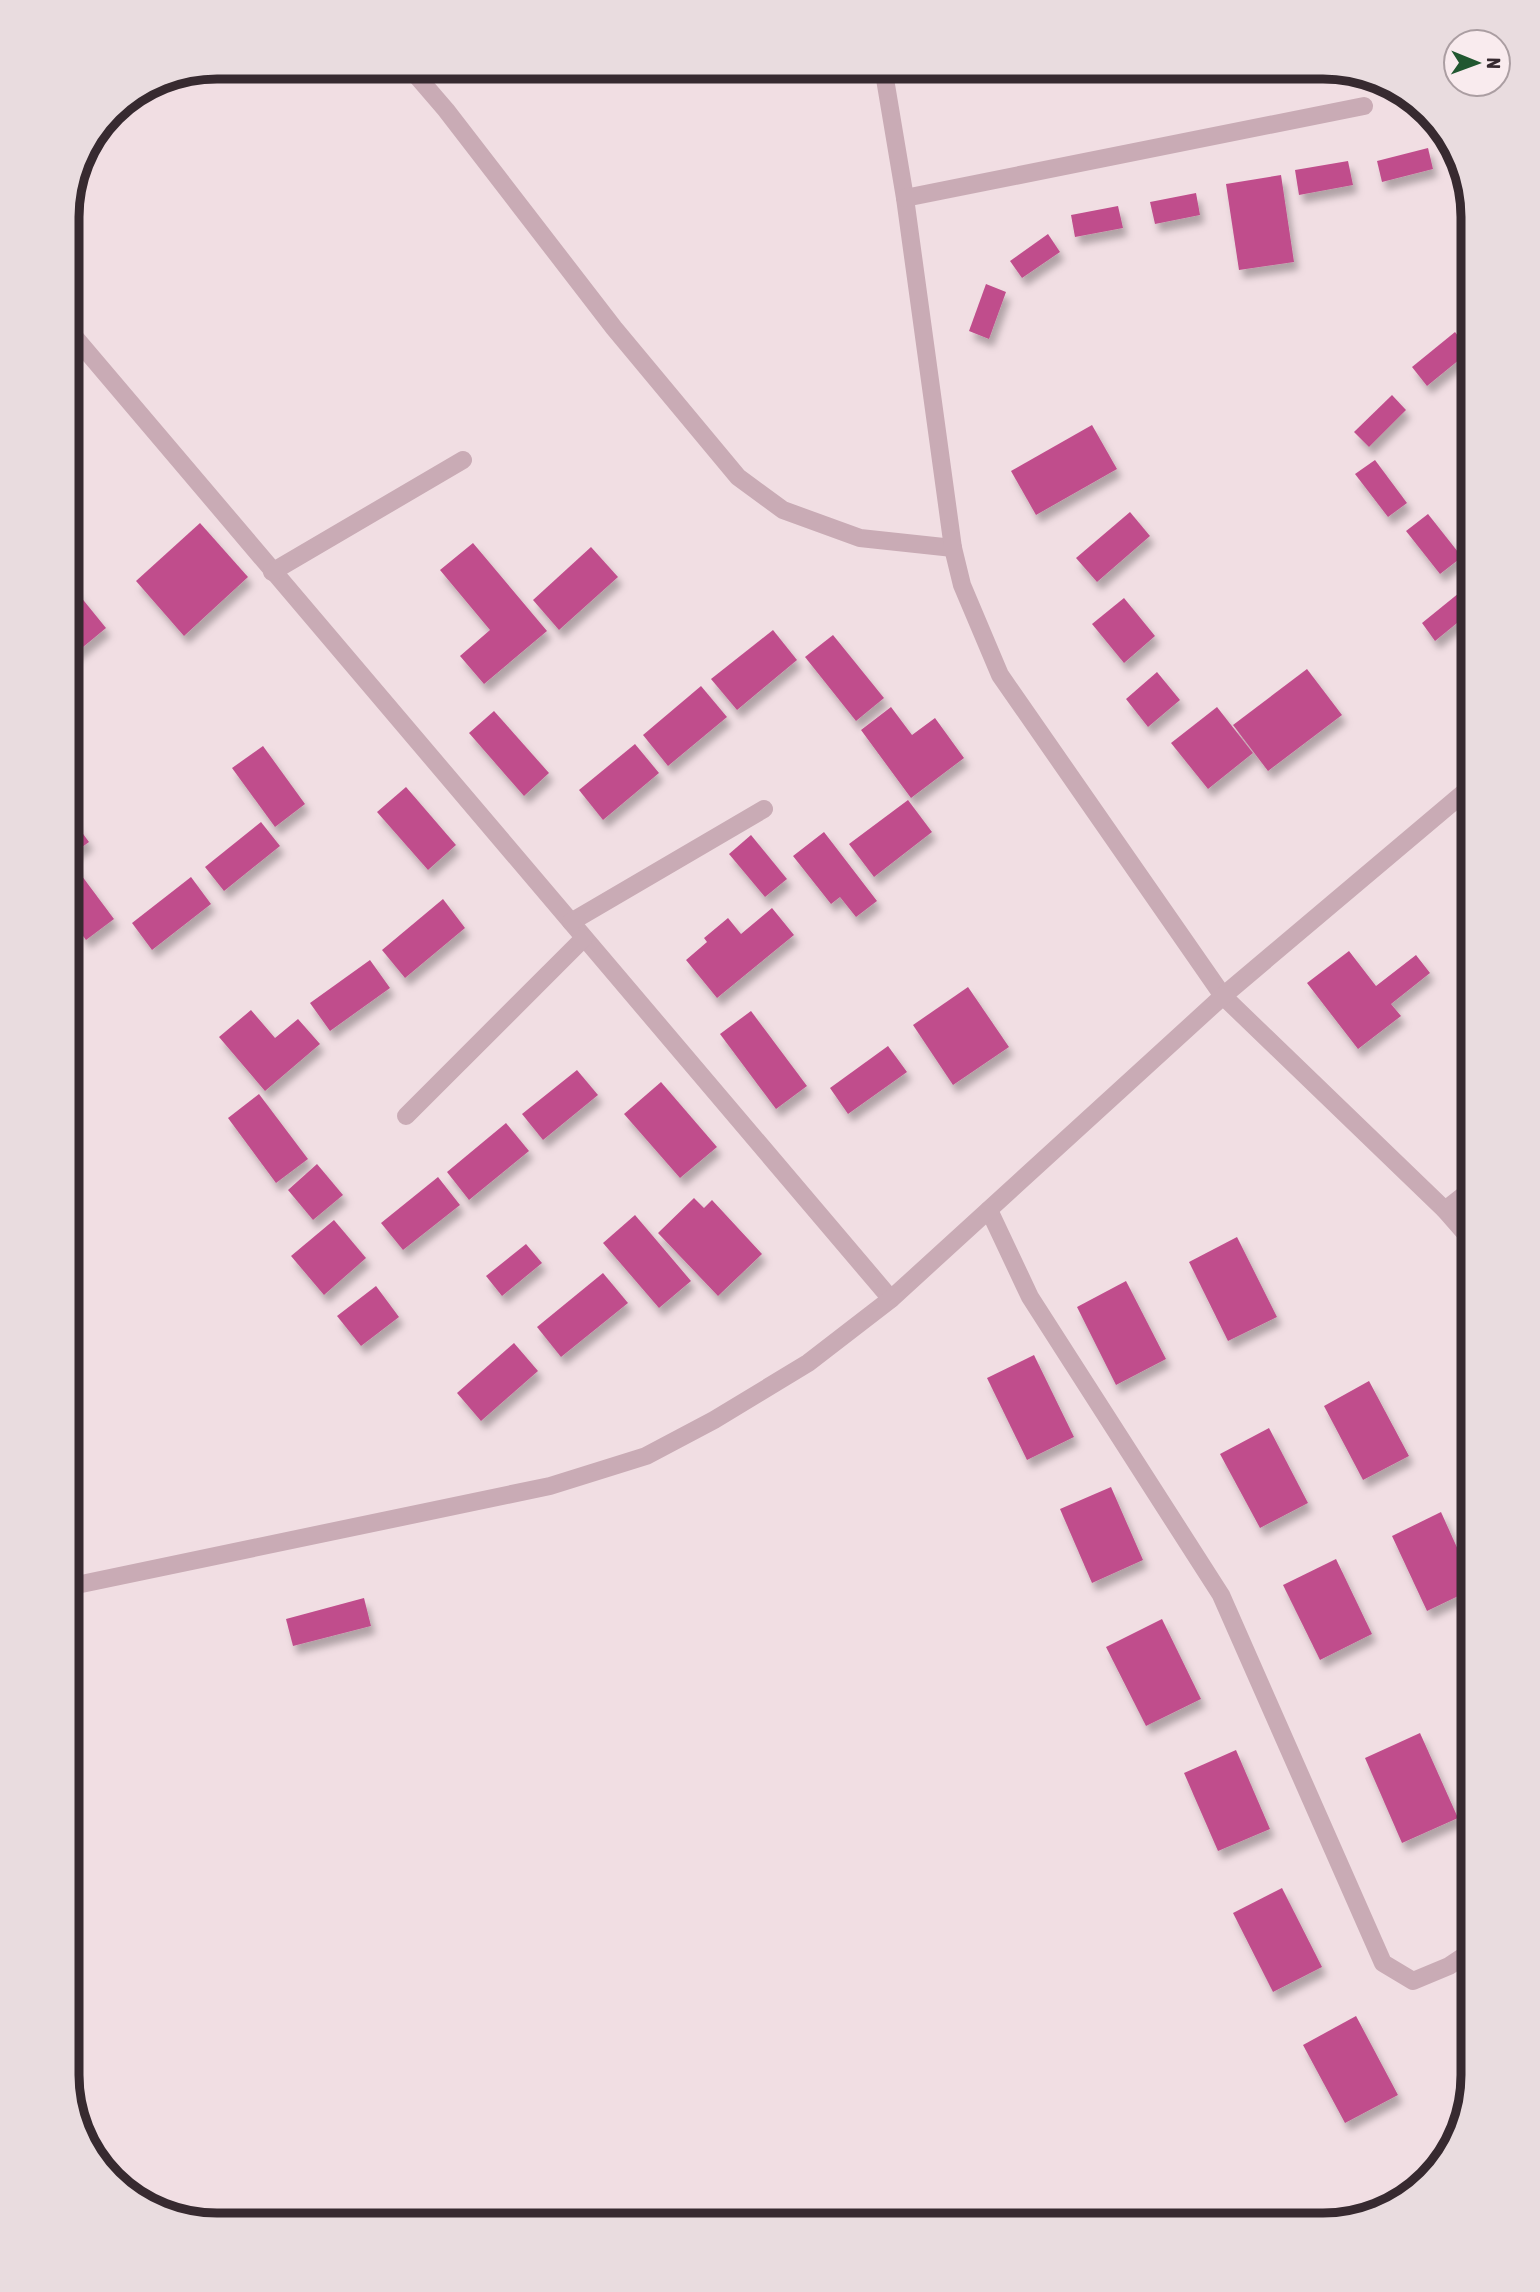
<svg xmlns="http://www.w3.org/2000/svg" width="1540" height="2292" font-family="'Asap Condensed',sans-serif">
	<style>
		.building { fill: #c04e8c; filter: url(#shadow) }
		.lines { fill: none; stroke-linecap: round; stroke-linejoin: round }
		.street { stroke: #c9abb5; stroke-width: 18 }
		.rim { fill: none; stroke: #372a30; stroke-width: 9 }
	</style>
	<defs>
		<filter id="shadow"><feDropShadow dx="4.5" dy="8" stdDeviation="3.5" flood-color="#0004"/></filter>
	</defs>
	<rect width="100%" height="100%" fill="#f1dee3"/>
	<g class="building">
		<polygon points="1428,148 1433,169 1382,182 1377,161"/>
		<polygon points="1348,161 1353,185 1299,195 1295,170"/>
		<polygon points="1281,175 1294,262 1239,270 1226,184"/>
		<polygon points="1196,193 1200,215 1155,224 1150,202"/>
		<polygon points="1118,206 1123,228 1075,237 1071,215"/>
		<polygon points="1048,234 1060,252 1022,278 1010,261"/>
		<polygon points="986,284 1006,292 989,339 969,331"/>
		<polygon points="1455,332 1470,351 1427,386 1412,367"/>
		<polygon points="1392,395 1406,410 1369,447 1354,432"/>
		<polygon points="1092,425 1117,469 1036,515 1011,471"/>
		<polygon points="1375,460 1407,503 1388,517 1355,474"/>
		<polygon points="1130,512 1150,536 1097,582 1076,558"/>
		<polygon points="1428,514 1462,557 1440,574 1406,531"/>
		<polygon points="200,523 248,577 184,636 136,581"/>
		<polygon points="473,543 547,631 484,684 460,656 490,630 440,570"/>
		<polygon points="591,547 618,577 559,630 533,600"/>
		<polygon points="67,580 106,628 71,657 67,651"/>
		<polygon points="1459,593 1473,610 1435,641 1422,623"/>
		<polygon points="1124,598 1155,636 1124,663 1092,624"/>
		<polygon points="773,630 797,660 737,710 711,679"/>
		<polygon points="833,635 884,698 856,721 805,657"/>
		<polygon points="1307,669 1342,715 1268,771 1233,725"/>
		<polygon points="1157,672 1180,700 1148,727 1126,699"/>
		<polygon points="701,686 727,717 668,766 643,735"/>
		<polygon points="891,707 912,735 935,718 964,758 911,798 861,730"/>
		<polygon points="1217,707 1253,753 1208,789 1171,743"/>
		<polygon points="494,711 549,773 524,796 469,733"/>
		<polygon points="635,744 659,773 603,820 579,790"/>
		<polygon points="263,746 305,804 275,827 232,768"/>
		<polygon points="406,787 456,845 428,870 377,812"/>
		<polygon points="908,800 932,832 874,877 849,844"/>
		<polygon points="67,812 89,842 67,858"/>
		<polygon points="261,822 280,846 224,891 205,867"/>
		<polygon points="824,832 877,901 856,917 840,897 831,904 793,856"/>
		<polygon points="751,835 787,879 765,897 729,854"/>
		<polygon points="70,860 114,919 86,940 67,915 67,862"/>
		<polygon points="191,877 211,904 152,950 132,923"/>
		<polygon points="443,899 465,928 405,978 382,950"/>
		<polygon points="772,908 794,935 717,998 686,960 707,942 704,938 728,918 741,934"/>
		<polygon points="1473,915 1473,943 1460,924"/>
		<polygon points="1349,951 1376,986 1416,955 1430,973 1391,1004 1401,1016 1358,1049 1307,983"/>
		<polygon points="370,960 390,988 330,1031 310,1003"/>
		<polygon points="968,987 1009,1047 953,1085 913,1025"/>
		<polygon points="251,1010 275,1038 298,1019 320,1044 265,1091 219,1037"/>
		<polygon points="751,1011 807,1086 776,1109 720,1034"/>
		<polygon points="888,1046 907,1072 848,1114 830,1088"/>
		<polygon points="577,1070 598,1095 543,1140 522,1114"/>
		<polygon points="661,1082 717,1147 680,1178 624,1114"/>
		<polygon points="259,1094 308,1159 276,1183 228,1118"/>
		<polygon points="506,1123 529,1151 469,1200 447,1172"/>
		<polygon points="317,1164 343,1195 313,1220 288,1190"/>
		<polygon points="438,1177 460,1205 403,1250 381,1223"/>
		<polygon points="694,1198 704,1208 712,1200 762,1254 718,1296 658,1233"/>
		<polygon points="635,1215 691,1281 659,1308 603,1243"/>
		<polygon points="334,1220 366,1258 324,1295 291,1256"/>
		<polygon points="1237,1237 1277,1317 1228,1341 1189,1262"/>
		<polygon points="526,1244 542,1263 502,1296 486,1276"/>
		<polygon points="603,1273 628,1303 561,1357 537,1327"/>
		<polygon points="1126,1281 1166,1359 1116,1385 1077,1307"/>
		<polygon points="376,1286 399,1317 361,1346 337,1316"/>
		<polygon points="514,1343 538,1371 481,1421 457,1393"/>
		<polygon points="1034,1355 1074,1437 1027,1460 987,1378"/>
		<polygon points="1369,1381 1409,1456 1363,1480 1324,1406"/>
		<polygon points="1269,1428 1308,1503 1260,1528 1220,1454"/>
		<polygon points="1111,1487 1143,1560 1092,1583 1060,1509"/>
		<polygon points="1441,1512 1473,1583 1473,1589 1427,1611 1392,1536"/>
		<polygon points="1336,1559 1372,1634 1320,1660 1283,1585"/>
		<polygon points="364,1598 371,1626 293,1646 286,1619"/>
		<polygon points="1162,1619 1201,1699 1146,1726 1106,1647"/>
		<polygon points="1420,1733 1458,1818 1402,1843 1365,1758"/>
		<polygon points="1236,1750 1270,1829 1218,1851 1184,1773"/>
		<polygon points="1282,1888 1322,1967 1273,1992 1233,1913"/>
		<polygon points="1356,2016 1398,2095 1345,2123 1303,2045"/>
	</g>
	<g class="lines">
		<g class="street">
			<polyline points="409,67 446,110 614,328 738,477 783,510 860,538 953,548"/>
			<polyline points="883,67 905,198 953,548 962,585 1000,675 1223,996 1445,1210 1473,1242"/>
			<polyline points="905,198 1364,106"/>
			<polyline points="67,328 891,1299"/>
			<polyline points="272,572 463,460"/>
			<polyline points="571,922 764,809"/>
			<polyline points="406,1116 584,938"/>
			<polyline points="989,1210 1030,1297 1221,1595 1383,1963 1413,1981 1449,1966 1473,1950"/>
			<polyline points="1445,1210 1473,1188"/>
			<polyline points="67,1587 550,1486 646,1456 714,1420 808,1363 891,1299 1223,996 1473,785"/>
		</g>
	</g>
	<path d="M0 0H1540V2292H0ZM217 79H1323A138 138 0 0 1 1461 217V2075A138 138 0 0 1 1323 2213H217A138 138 0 0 1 79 2075V217A138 138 0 0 1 217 79Z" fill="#e9dcdf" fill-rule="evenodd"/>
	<path class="rim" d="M217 79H1323A138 138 0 0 1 1461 217V2075A138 138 0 0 1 1323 2213H217A138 138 0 0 1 79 2075V217A138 138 0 0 1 217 79Z"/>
	<g transform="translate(1477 63) rotate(91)"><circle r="33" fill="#f9ebee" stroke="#ab9ea2" stroke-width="2"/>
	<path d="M0-5L12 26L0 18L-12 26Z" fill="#215730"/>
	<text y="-10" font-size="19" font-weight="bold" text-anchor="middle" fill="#372a30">N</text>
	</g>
</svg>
